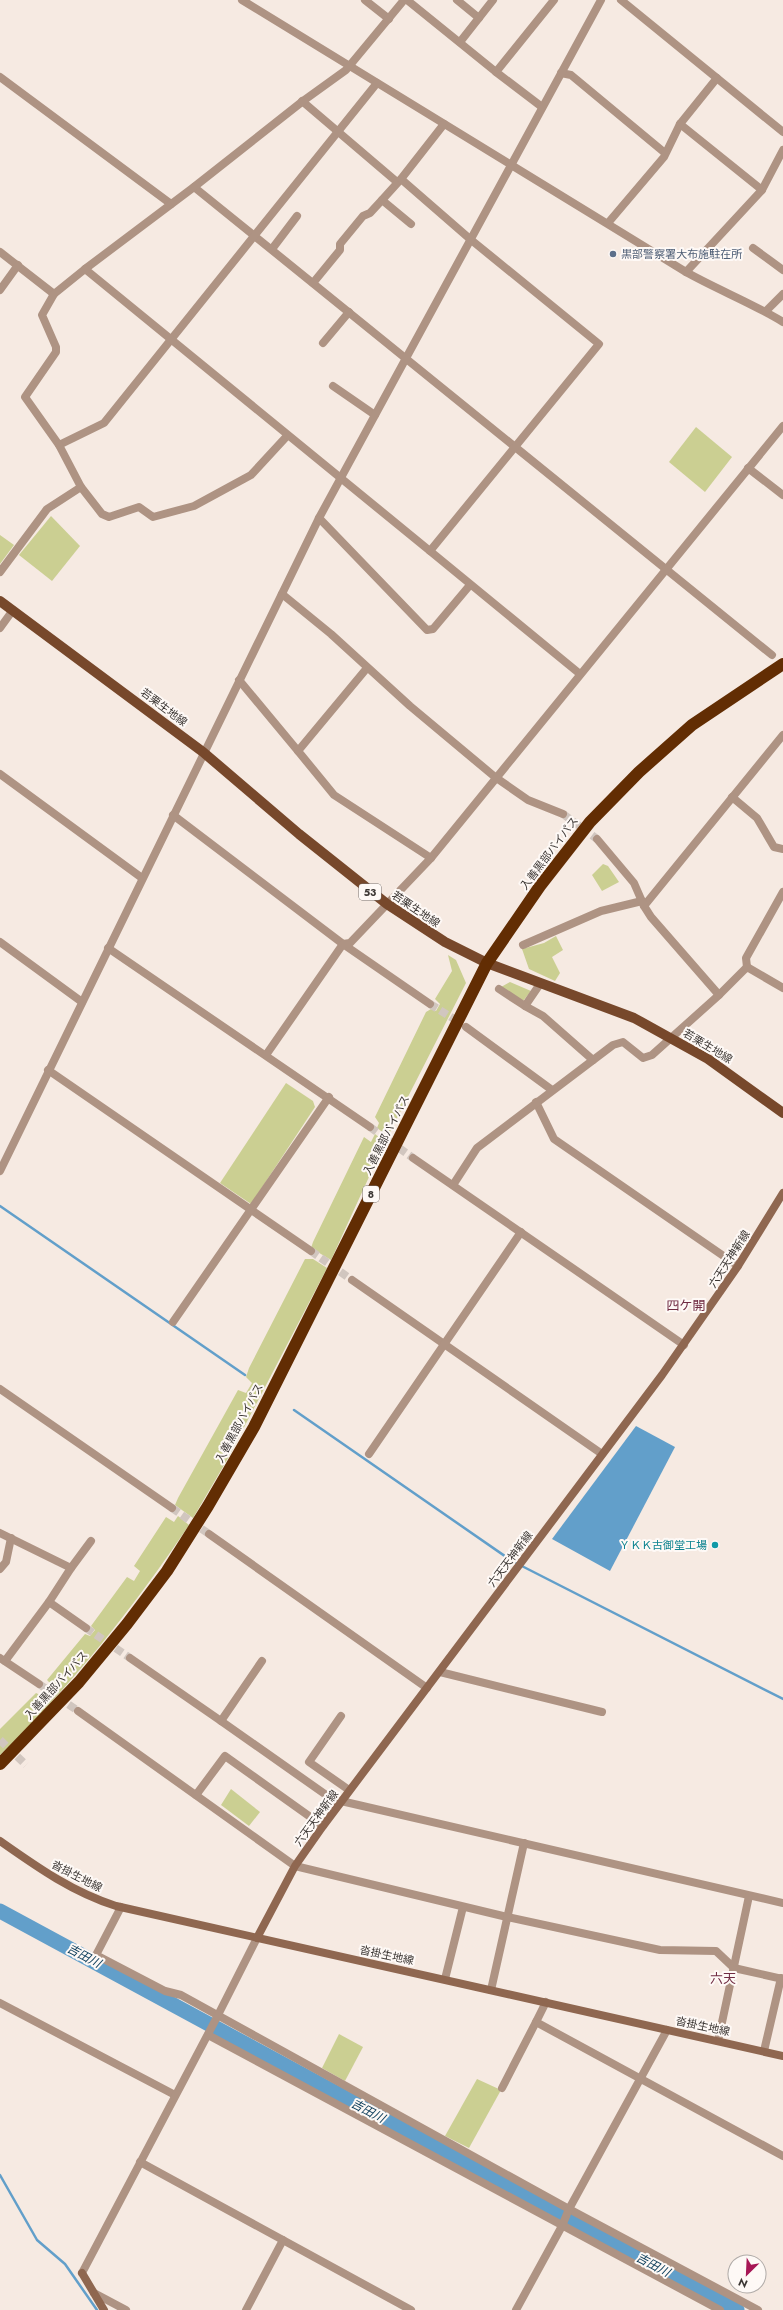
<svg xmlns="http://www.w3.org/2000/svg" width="783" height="2310" font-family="Jost,'Noto Sans JP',sans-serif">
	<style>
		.green { fill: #cbcf92 }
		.water { fill: #629fca }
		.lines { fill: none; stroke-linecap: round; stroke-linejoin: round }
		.stream { stroke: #629fca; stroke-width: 2.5 }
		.river { stroke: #629fca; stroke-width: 15 }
		.street-tunnel { stroke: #d1c6bf; stroke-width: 8; stroke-dasharray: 8 4; stroke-linecap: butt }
		.street { stroke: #ae9383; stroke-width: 8 }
		.secondary { stroke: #8f6750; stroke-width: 8 }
		.primary { stroke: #77482b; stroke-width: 10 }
		.highway { stroke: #622d03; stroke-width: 12 }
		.service-dot { fill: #5c6f8a; stroke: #fef9f6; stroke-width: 1.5 }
		.culture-dot { fill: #0f9aa8; stroke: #fef9f6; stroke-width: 1.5 }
		.labels { text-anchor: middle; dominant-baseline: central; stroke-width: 4; stroke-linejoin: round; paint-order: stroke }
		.shield { fill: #fef9f6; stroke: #76716e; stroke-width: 1 }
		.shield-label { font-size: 10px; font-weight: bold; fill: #3c3734 }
		.service-label { font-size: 11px; fill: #4e5e75; stroke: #fef9f6; text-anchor: start }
		.street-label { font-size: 11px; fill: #3c3734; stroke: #fef9f6 }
		.culture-label { font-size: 11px; fill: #0d838f; stroke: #fef9f6; text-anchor: end }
		.water-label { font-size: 12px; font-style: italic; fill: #083a58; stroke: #fef9f6 }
		.quarter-label { font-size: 13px; fill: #702b42; stroke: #fef9f6 }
	</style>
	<rect width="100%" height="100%" fill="#f6eae2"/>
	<g class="green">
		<polygon points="696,427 732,457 705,492 669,462"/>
		<polygon points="51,516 80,546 52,581 19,555"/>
		<polygon points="0,535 14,545 0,564"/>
		<polygon points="603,864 608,866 619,882 602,891 592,875"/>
		<polygon points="556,936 563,950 552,957 560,973 555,981 529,969 522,949 544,943"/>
		<polygon points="448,955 456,960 466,983 388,1136 377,1128 379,1123 375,1117 426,1012 431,1009 436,1011 440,1004 435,999 452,971"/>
		<polygon points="510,982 531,991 523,1001 501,987"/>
		<polygon points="286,1083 313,1101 315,1107 251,1204 220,1183"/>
		<polygon points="375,1134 385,1142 331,1260 311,1248 313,1242 364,1137 371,1142"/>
		<polygon points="305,1259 313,1259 327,1268 227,1460 193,1518 175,1505 178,1498 238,1390 246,1393 252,1383 246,1377 249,1368"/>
		<path d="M178,1516L189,1525C134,1607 71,1686 0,1755V1729L36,1693L40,1695L50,1683L47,1680L85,1634L90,1636L95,1630L91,1626L127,1577L134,1581L140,1571L134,1566L166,1517L174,1522Z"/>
		<polygon points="231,1789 260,1812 249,1826 221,1805"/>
		<polygon points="339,2034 363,2047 345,2081 322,2068"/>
		<polygon points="477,2079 501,2090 469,2148 445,2136"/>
	</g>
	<polygon class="water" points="636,1426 675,1447 610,1571 552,1539"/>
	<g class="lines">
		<g class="stream">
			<polyline points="0,1206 245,1375"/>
			<polyline points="294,1410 512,1561 783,1699"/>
			<polyline points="0,2175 37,2240 65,2264 97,2310"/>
		</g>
		<polyline class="river" points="0,1911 737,2310"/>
		<g class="street-tunnel">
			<polyline points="563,814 597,839"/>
			<polyline points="430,1004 462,1024"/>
			<polyline points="370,1127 413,1158"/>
			<polyline points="311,1251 352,1280"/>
			<polyline points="172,1508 209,1534"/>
			<polyline points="86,1628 130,1658"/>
			<polyline points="39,1684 78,1711"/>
			<polyline points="0,1740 26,1765"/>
		</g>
		<g class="street">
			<path d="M242,0L686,272C718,290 752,303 783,322"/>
			<polyline points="365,0 389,19"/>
			<polyline points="407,0 496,72"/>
			<polyline points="457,0 479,18"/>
			<polyline points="621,0 783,132"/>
			<polyline points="460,42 493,0"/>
			<polyline points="561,73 571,75 665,153"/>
			<polyline points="0,77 171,204"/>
			<polyline points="717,78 680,124 762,190"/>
			<polyline points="302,101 397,182"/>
			<polyline points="542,107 496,72 554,0"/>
			<polyline points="194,187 772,655"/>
			<polyline points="608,223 664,157 680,124"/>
			<polyline points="411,224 382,200 401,179 444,124"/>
			<polyline points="753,248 783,270"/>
			<polyline points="272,249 297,216"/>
			<polyline points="0,252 54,294"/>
			<polyline points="85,269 194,187 303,101 346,70 404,0"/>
			<polyline points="686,272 762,190 783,150"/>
			<polyline points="313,283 340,250 340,244 363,216 370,213 382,200"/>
			<polyline points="0,290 18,265"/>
			<polyline points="766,311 783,294"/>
			<polyline points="323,343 349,312"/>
			<polyline points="333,386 375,415"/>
			<polyline points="59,445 104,423 377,83"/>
			<polyline points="748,468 783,495"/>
			<polyline points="81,487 102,514 109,517 139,507 153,517 194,506 251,475 287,436"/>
			<polyline points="319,518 427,630 433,629 470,585"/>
			<polyline points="430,551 580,674"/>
			<polyline points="0,572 47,509 81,487 59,445 25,397 56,352 56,347 42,315 54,294 85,269 430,551 599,344 470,239 401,179"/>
			<polyline points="282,594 331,634 410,706 495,777 528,800 563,814"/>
			<polyline points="0,628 13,610"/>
			<polyline points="367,668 298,751 334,795 431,858"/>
			<polyline points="239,680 298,751"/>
			<polyline points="0,774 142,878"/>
			<polyline points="732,797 757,818 774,847 783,849"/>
			<polyline points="173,815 343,944 430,1004"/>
			<polyline points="644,906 783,735"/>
			<polyline points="0,942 82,1002"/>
			<polyline points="523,945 601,911 642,901"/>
			<polyline points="108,948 370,1127"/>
			<polyline points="747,967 746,958 783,892"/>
			<polyline points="540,984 525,1006 543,1016 593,1060"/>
			<polyline points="499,989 525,1006"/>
			<polyline points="719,995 747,967 783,988"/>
			<polyline points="466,1027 552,1090"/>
			<polyline points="266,1055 343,944 350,943 431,858 783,426"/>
			<polyline points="48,1070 311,1251"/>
			<polyline points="536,1102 554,1139 738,1266"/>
			<polyline points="413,1158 684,1345"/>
			<polyline points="0,1171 319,518 601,0"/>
			<polyline points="453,1185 477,1148 613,1045 623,1042 643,1058 652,1055 719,995 651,917 644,906 634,883 597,839"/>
			<polyline points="352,1280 602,1454"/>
			<polyline points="173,1322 329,1097"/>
			<polyline points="0,1389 172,1508"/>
			<polyline points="369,1454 521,1232"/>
			<polyline points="0,1533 71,1568 91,1541"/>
			<polyline points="209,1534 427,1688"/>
			<polyline points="71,1568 49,1602 86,1628"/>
			<polyline points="0,1569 6,1562 11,1538"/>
			<polyline points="0,1658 39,1684"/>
			<polyline points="130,1658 221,1721 262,1661"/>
			<polyline points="5,1661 49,1602"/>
			<polyline points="440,1672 602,1712"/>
			<polyline points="78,1711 295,1866 507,1917 660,1950 716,1951 734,1968 783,1979"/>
			<polyline points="341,1716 309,1762 349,1790"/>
			<polyline points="221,1721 339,1804"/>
			<polyline points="196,1795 225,1756 323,1826"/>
			<polyline points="341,1801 783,1903"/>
			<polyline points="121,1907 96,1955 165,1991 181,1995 569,2209 758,2310"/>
			<polyline points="445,1979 463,1907"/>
			<polyline points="491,1990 524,1843"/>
			<polyline points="546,2002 536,2022 783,2156"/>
			<polyline points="0,2003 175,2095"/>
			<polyline points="208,2035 720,2310"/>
			<polyline points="718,2041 749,1896"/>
			<polyline points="764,2051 781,1978"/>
			<polyline points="502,2088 536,2022"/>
			<polyline points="140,2162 411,2310"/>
			<polyline points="82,2273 217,2017 257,1938"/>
			<polyline points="94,2293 126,2310"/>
			<polyline points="246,2310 283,2240"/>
			<polyline points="516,2310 562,2226 569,2209 667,2030"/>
		</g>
		<g class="secondary">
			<path d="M0,1841C37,1867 72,1892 116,1906L783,2056"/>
			<polyline points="257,1938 295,1866 323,1826 662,1375 738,1266 783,1193"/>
			<polyline points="82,2273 104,2310"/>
		</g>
		<polyline class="primary" points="0,601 203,752 299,834 387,904 445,942 487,963 634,1018 708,1059 783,1113"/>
		<polyline class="highway" points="0,1764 79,1682 127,1624 167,1571 208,1506 254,1427 487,963 540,886 590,822 639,772 692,725 783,664"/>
	</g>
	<circle class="service-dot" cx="613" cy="254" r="4"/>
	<circle class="culture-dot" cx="715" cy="1545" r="4"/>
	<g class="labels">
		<g class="shield">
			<rect x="359" y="884" width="22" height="16" rx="3"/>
			<rect x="363" y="1186" width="16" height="16" rx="3"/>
		</g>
		<g class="shield-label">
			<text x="370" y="892">53</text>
			<text x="371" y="1194">8</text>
		</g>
		<g class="service-label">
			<text x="621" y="254">黒部警察署大布施駐在所</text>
		</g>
		<g class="street-label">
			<text transform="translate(164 707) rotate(37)">若栗生地線</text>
			<text transform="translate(549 853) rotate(-53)">入善黒部バイパス</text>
			<text transform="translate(416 909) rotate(34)">若栗生地線</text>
			<text transform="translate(708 1046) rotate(31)">若栗生地線</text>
			<text transform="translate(386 1135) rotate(-63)">入善黒部バイパス</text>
			<text transform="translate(729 1259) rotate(-57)">六天天神新線</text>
			<text transform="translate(239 1423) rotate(-62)">入善黒部バイパス</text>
			<text transform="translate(510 1559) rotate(-53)">六天天神新線</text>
			<text transform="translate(56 1685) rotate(-48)">入善黒部バイパス</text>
			<text transform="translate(316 1818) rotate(-54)">六天天神新線</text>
			<text transform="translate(77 1876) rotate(27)">沓掛生地線</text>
			<text transform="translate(387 1955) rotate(12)">沓掛生地線</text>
			<text transform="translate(703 2026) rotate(12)">沓掛生地線</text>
		</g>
		<g class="culture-label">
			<text x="707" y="1545">ＹＫＫ古御堂工場</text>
		</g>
		<g class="water-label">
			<text transform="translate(84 1956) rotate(28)">吉田川</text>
			<text transform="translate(368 2111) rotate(28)">吉田川</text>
			<text transform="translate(653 2265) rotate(28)">吉田川</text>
		</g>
		<g class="quarter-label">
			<text x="686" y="1305">四ケ開</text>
			<text x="723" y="1978">六天</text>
		</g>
	</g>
	<g transform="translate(747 2274) rotate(204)"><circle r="19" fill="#fef9f6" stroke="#b0aba8"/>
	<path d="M0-3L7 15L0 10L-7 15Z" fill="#a71655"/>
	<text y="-6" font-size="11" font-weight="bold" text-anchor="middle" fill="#3c3734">N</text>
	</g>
</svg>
